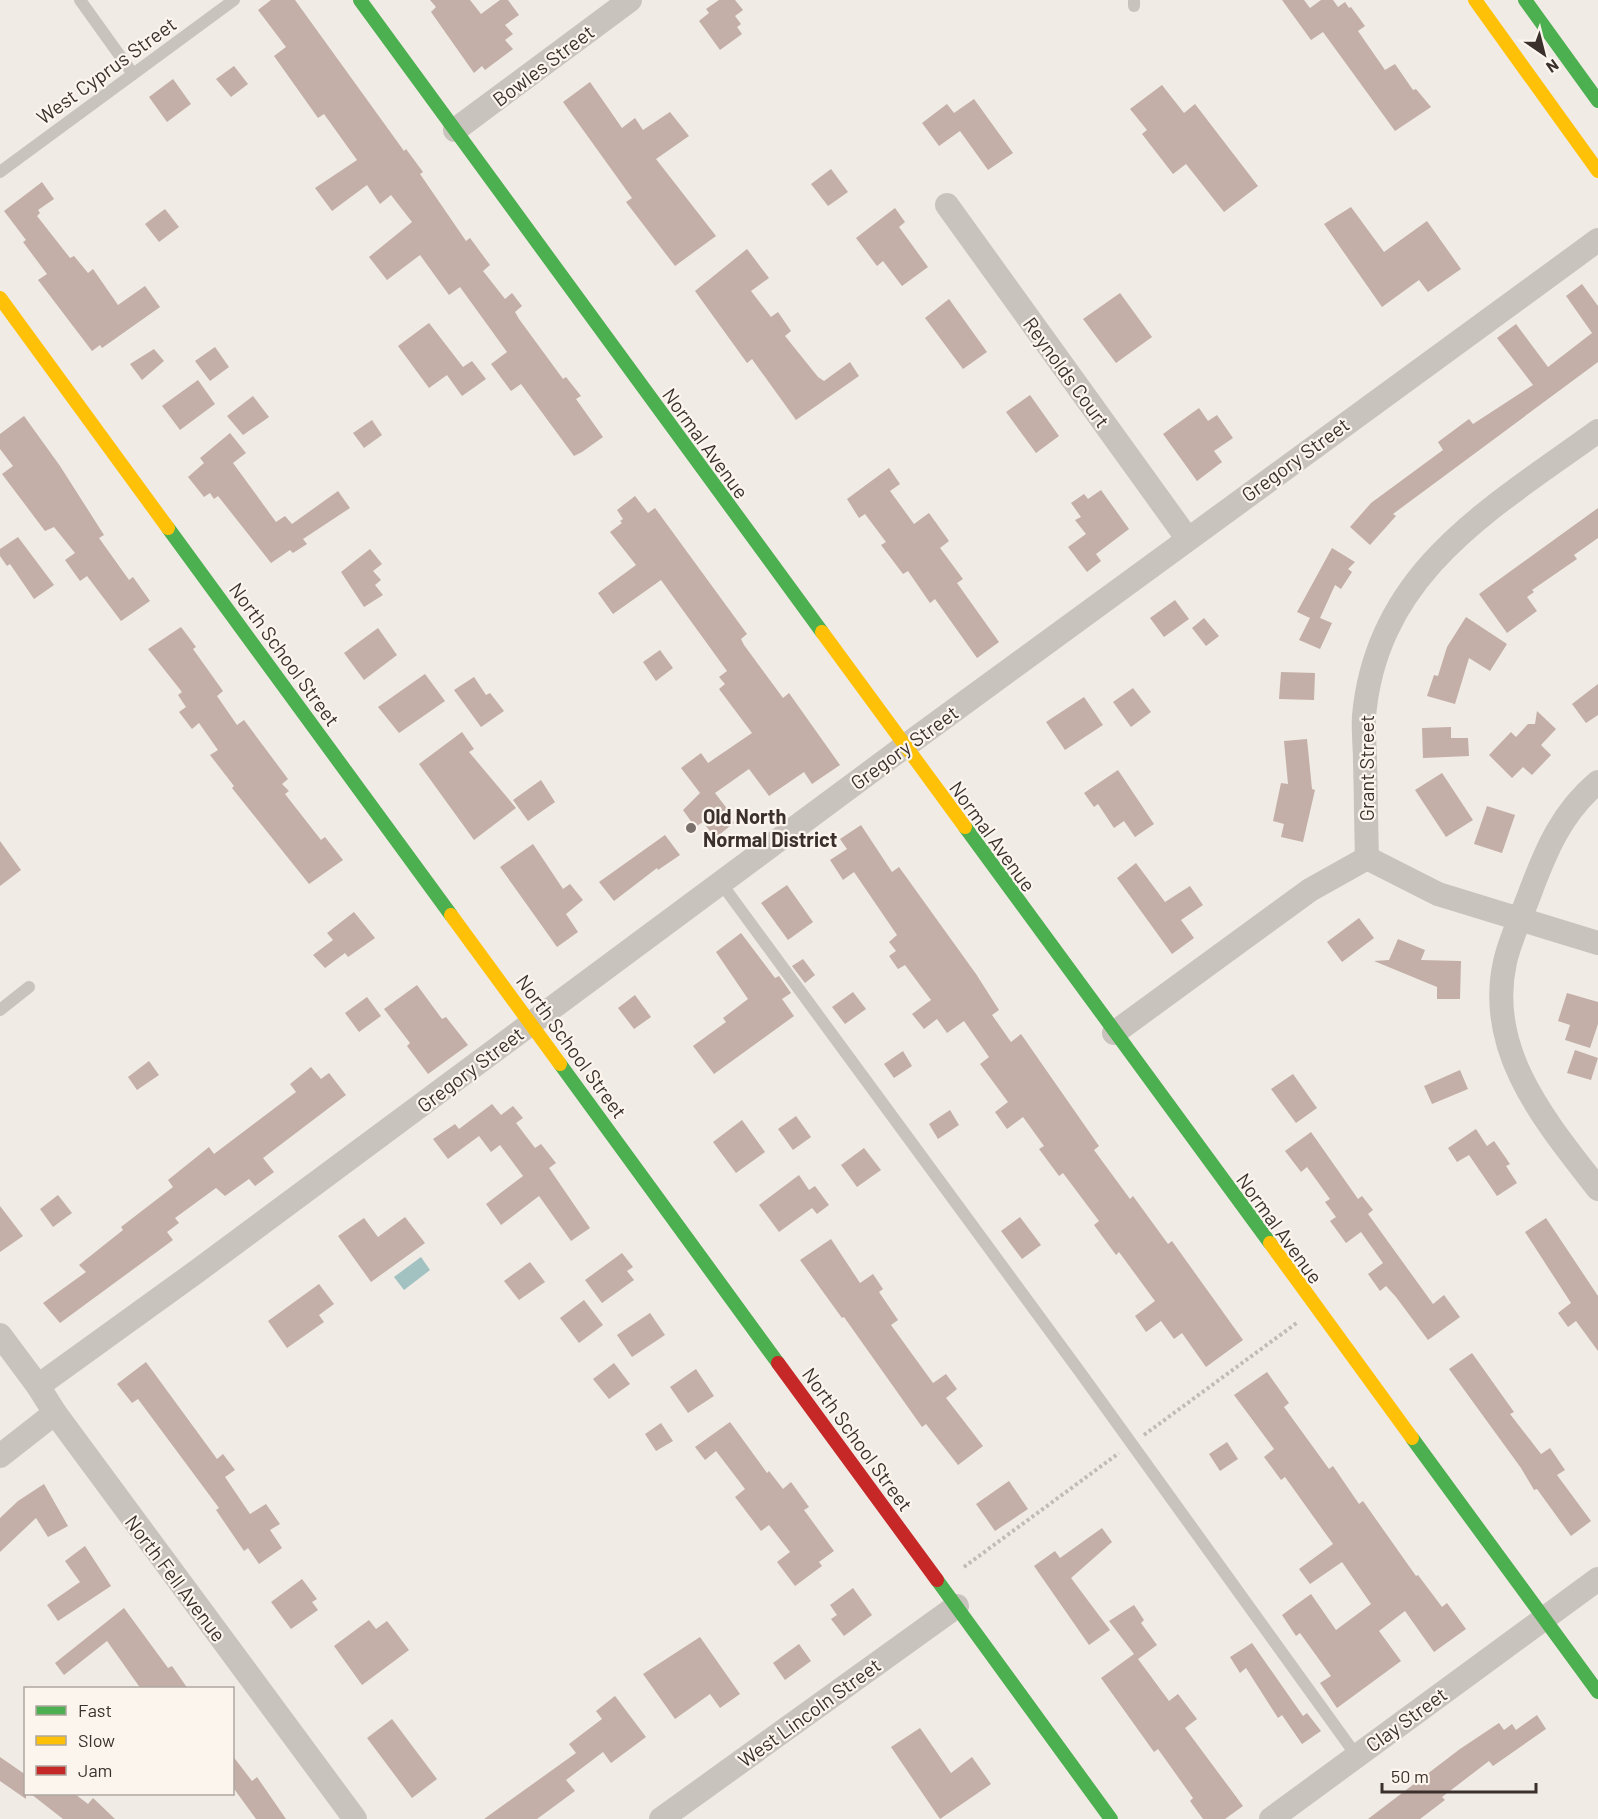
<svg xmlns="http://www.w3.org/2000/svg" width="1598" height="1819" font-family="Barlow,sans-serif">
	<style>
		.water { fill: #a1c2c1 }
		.building { fill: #c3afa7 }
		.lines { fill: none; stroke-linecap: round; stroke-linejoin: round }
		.path { stroke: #c2bbb6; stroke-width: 4; stroke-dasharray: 3 3; stroke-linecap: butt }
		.lane { stroke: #c9c3be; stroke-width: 12 }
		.street { stroke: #c9c3be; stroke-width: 24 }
		.fast { stroke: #4caf50; stroke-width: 14 }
		.slow { stroke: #ffc107; stroke-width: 14 }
		.jam { stroke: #c62828; stroke-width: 14 }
		.poi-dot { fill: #7a716c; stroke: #fbf5ee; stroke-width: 2 }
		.labels { text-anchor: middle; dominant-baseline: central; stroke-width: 4.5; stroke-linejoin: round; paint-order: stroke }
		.street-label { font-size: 20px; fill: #3b302b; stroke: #fbf5ee }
		.poi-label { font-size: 20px; font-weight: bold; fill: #3b302b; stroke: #fbf5ee; text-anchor: start }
	</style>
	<rect width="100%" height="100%" fill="#f0ebe5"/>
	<polygon class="water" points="421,1257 430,1270 404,1290 394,1277"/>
	<g class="building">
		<polygon points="271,0 295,0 404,151 406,149 423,172 420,174 466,241 470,238 490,265 483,271 505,299 512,293 522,306 515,312 519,319 563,379 566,377 581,396 576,399 603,437 582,452 574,456 521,384 511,391 491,364 507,352 460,287 449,295 420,255 387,280 369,257 412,222 391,195 380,204 367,185 332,211 315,188 357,160 324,114 318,118 274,56 286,47 258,10"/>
		<polygon points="430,0 470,0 481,14 500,0 508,0 519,15 505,25 513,34 505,40 513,49 485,70 482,66 474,73 431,12 436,7"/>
		<polygon points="719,0 735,0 743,10 735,16 741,24 737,27 742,34 720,50 699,21 709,13 706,9"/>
		<polygon points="1282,0 1304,0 1310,8 1321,0 1333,0 1338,7 1345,2 1349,8 1351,7 1365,26 1358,31 1385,70 1395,64 1413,90 1416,89 1431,107 1395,131 1323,32 1311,40"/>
		<polygon points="234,66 248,84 231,97 216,79"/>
		<polygon points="173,79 191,104 167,122 149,97"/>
		<polygon points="590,82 622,128 635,118 643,130 670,112 689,136 656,159 716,236 675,266 626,202 632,198 563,102"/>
		<polygon points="1162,85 1184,113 1195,104 1258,186 1224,212 1186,164 1173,174 1142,134 1147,130 1130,109"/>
		<polygon points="974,99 1013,153 988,170 960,131 939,146 922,123 947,104 954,113"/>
		<polygon points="831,169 848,192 828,206 811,184"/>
		<polygon points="42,182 54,199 38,210 40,213 37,216 70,258 74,256 88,273 93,269 118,305 145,286 160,307 102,348 100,345 92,351 38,280 47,274 23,242 26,240 4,211"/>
		<polygon points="1351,207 1384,252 1427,221 1461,269 1428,292 1419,280 1382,307 1324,224"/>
		<polygon points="895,208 905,222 899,227 928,267 902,286 883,261 877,266 856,238"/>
		<polygon points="165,209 179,227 159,242 145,224"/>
		<polygon points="747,249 769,278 751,291 771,317 778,312 791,331 785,336 818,377 824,381 850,362 859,376 796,420 752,359 747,363 695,291"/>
		<polygon points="1582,284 1598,306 1598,362 1393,514 1396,516 1370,545 1350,527 1371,503 1443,450 1438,442 1469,419 1473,424 1533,385 1497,338 1516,324 1548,367 1592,333 1566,296"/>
		<polygon points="1120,293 1152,337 1116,363 1083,319"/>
		<polygon points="949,299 987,352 963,369 925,318"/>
		<polygon points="429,323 463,367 472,361 486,379 462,396 447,375 429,388 398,346"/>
		<polygon points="215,347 229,367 210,381 195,361"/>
		<polygon points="154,349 164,361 142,380 130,364"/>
		<polygon points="198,380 215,404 180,430 162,406"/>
		<polygon points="1030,395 1059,436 1036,453 1006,412"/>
		<polygon points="253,396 269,417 243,435 227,416"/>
		<polygon points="1199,408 1208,421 1217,415 1233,438 1214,451 1222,462 1197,481 1163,434"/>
		<polygon points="24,416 60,466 104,535 99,538 129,580 133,577 150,601 121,621 87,576 80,581 65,560 75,553 54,527 45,531 2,474 13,466 0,449 0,434"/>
		<polygon points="372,420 382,435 364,448 353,433"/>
		<polygon points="230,433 246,453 233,463 276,522 285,516 292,524 338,491 350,508 303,539 307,544 293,553 290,550 271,563 218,496 214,499 210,493 204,497 188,477 204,463 200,458"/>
		<polygon points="889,468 900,484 890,491 914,524 929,513 949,541 940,548 963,579 957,583 999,642 977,658 935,599 930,603 908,571 903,574 881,545 886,542 865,514 859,518 847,499"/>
		<polygon points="1101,490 1129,529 1096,554 1101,561 1087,572 1068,547 1086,534 1075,520 1081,517 1071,503 1084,494 1088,499"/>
		<polygon points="635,496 648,513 655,508 747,634 741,639 744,645 783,698 789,693 840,765 812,784 804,772 769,796 749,769 715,793 732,815 730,817 734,823 715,838 703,822 695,827 683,810 700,793 681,768 701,753 708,763 752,733 719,689 725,684 719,677 727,671 661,580 613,614 598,593 636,565 610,532 622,523 620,521 623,519 617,510"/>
		<polygon points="1598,508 1598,538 1574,555 1577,559 1532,590 1534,592 1527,597 1537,611 1507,633 1479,594"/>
		<polygon points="18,537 54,585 34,599 10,564 7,566 0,556 0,549"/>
		<polygon points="1332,548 1355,562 1348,569 1352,572 1341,589 1335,585 1320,618 1332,623 1320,649 1299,640 1310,618 1297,612"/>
		<polygon points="370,549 382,564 373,571 381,580 375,585 383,595 364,607 341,572"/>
		<polygon points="1175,600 1189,619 1164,637 1150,618"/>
		<polygon points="1466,617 1507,644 1490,671 1469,658 1455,704 1427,696 1434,675 1438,676 1447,647"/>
		<polygon points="1204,618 1219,636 1206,646 1192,628"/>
		<polygon points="181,627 196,647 193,649 223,691 217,696 237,725 244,720 288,779 282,784 289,791 285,794 321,840 325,837 343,860 309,884 232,788 234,786 210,755 218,750 199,723 192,729 179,712 186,707 178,695 182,692 148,649"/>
		<polygon points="378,628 397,655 364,680 344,653"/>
		<polygon points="660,650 673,668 656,681 643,662"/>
		<polygon points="1281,672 1315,673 1314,700 1279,699"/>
		<polygon points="425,674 445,701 399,733 378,707"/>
		<polygon points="474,677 486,695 490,693 504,711 481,727 454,690"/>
		<polygon points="1598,684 1598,715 1586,723 1572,704"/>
		<polygon points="1133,688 1151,712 1131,727 1113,702"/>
		<polygon points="1084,697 1103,725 1065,750 1046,722"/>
		<polygon points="1537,711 1556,729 1541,745 1551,755 1532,775 1523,767 1512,778 1489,755 1511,732 1516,737 1528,724 1535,724"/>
		<polygon points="1451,727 1451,738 1468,738 1469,756 1423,758 1422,728"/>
		<polygon points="462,732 474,749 469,752 516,808 474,840 419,764"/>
		<polygon points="1307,739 1312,789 1315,790 1303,842 1281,837 1284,824 1273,821 1281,783 1288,784 1284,741"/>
		<polygon points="1118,770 1154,824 1135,837 1124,821 1114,828 1098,804 1094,807 1084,793"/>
		<polygon points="1442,773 1473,820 1446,837 1415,790"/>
		<polygon points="541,780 555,802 528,821 513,800"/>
		<polygon points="1487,806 1515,815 1502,853 1474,844"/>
		<polygon points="861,825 892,872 899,867 976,974 999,1010 992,1015 1011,1042 1021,1034 1099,1146 1094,1150 1130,1199 1133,1196 1168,1244 1172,1241 1243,1340 1206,1367 1182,1333 1174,1339 1161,1321 1146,1332 1135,1316 1155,1301 1119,1252 1116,1255 1094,1225 1099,1221 1063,1173 1059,1176 1039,1149 1044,1146 1023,1117 1007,1129 995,1112 1008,1102 980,1064 989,1057 964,1021 947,1033 937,1019 924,1029 912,1014 931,1000 905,965 898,969 889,956 896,951 889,942 897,935 854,872 843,880 830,860 847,849 840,839"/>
		<polygon points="665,835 680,855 658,870 657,868 614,901 599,882"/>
		<polygon points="0,841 21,870 0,886"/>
		<polygon points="533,844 563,889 570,884 583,900 566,914 578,932 557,947 500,867"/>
		<polygon points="1136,863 1165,902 1190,886 1203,905 1181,920 1194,938 1172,954 1117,878"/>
		<polygon points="787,885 813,922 788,940 761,903"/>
		<polygon points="354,912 375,938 348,957 345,953 325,968 313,955 333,940 327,933"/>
		<polygon points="1359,918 1374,938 1342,962 1327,942"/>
		<polygon points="741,933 775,978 779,976 791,993 782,999 794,1016 714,1074 693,1046 726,1022 723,1018 748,999 716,952"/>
		<polygon points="1398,939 1425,950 1421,960 1461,961 1460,999 1437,999 1437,987 1374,961 1389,960"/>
		<polygon points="803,959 815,975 805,983 792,966"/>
		<polygon points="417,985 442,1019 446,1017 468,1045 428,1074 407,1046 410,1043 384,1009"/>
		<polygon points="853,992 866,1009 845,1024 832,1007"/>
		<polygon points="1567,993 1598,1002 1598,1024 1590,1048 1565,1040 1570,1025 1558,1021"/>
		<polygon points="635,995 651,1017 634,1029 618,1008"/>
		<polygon points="367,997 381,1016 359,1032 345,1013"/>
		<polygon points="1575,1050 1598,1058 1591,1080 1567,1073"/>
		<polygon points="903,1051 912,1066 894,1078 884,1064"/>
		<polygon points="149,1061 159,1075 137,1090 128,1077"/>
		<polygon points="311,1067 321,1079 329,1073 346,1095 263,1158 274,1172 255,1186 249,1179 225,1196 216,1188 175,1218 179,1223 167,1232 173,1240 60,1323 43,1303 86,1272 79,1265 123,1230 121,1227 173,1187 168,1180 209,1147 214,1154 296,1092 290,1084"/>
		<polygon points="1460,1070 1468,1089 1432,1104 1424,1086"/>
		<polygon points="1293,1074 1317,1108 1296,1123 1271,1089"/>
		<polygon points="492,1104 501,1115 513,1106 523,1118 516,1123 535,1148 541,1144 556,1163 549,1168 590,1228 571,1241 539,1196 501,1225 486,1204 523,1176 500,1145 491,1152 479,1136 448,1159 433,1139 455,1124 459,1129"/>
		<polygon points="950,1110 959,1125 938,1139 929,1124"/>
		<polygon points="796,1116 811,1137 793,1150 778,1129"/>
		<polygon points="742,1120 765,1152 736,1173 713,1142"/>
		<polygon points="1476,1129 1487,1146 1494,1141 1510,1164 1506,1166 1517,1183 1497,1196 1469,1155 1457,1162 1448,1148"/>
		<polygon points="1311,1132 1358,1199 1362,1196 1373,1210 1368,1214 1433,1304 1444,1295 1460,1317 1428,1340 1396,1297 1386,1286 1380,1291 1368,1274 1383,1263 1361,1232 1346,1243 1330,1221 1336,1217 1325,1202 1330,1199 1307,1167 1301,1172 1285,1151"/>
		<polygon points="864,1148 881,1170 857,1187 841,1165"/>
		<polygon points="799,1175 809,1190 815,1186 829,1205 817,1214 812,1208 779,1232 759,1205"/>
		<polygon points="58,1195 72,1213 53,1227 40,1209"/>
		<polygon points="0,1206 23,1236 0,1252"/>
		<polygon points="405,1217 425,1243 371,1282 338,1236 364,1218 378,1237"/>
		<polygon points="1020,1217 1041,1245 1022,1259 1001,1231"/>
		<polygon points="1546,1218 1598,1296 1598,1351 1576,1321 1568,1327 1558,1313 1571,1303 1525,1232"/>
		<polygon points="831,1239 860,1283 873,1274 883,1289 879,1292 898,1320 891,1325 933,1383 946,1374 957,1389 946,1398 983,1446 958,1465 926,1424 922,1427 844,1317 842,1318 800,1260"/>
		<polygon points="622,1253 633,1267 627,1271 634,1280 602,1303 585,1280"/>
		<polygon points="530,1262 545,1282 519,1300 504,1281"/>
		<polygon points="319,1284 334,1304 319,1315 324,1322 287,1348 268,1321"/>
		<polygon points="584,1300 603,1325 579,1343 560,1318"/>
		<polygon points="650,1313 665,1335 632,1357 617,1335"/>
		<polygon points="1472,1353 1514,1412 1510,1414 1541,1454 1550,1448 1565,1470 1557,1475 1591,1521 1571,1536 1537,1489 1534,1490 1521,1468 1449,1369"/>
		<polygon points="146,1362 217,1459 223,1454 235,1470 225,1477 250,1514 266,1504 280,1524 270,1530 282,1548 259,1564 248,1548 244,1551 216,1510 219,1508 138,1399 132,1403 117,1384"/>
		<polygon points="614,1363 630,1384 609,1399 593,1379"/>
		<polygon points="696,1369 714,1396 688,1413 670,1387"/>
		<polygon points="1267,1372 1289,1403 1284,1407 1329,1469 1333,1466 1359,1504 1363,1501 1416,1576 1418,1575 1442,1607 1447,1603 1466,1629 1434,1652 1405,1611 1379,1631 1401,1661 1337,1708 1320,1683 1331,1676 1300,1633 1296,1636 1282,1615 1311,1594 1336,1630 1371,1604 1342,1562 1310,1584 1299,1569 1333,1544 1285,1477 1281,1480 1264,1457 1274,1449 1234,1395"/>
		<polygon points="730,1422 767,1473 769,1471 783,1489 791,1482 809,1507 804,1510 834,1551 819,1562 822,1566 795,1586 777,1562 790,1552 769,1525 761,1531 735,1497 745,1489 716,1451 705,1460 695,1447"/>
		<polygon points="661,1423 673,1441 656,1451 645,1434"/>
		<polygon points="1227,1442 1238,1459 1220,1471 1209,1454"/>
		<polygon points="1009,1481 1028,1509 995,1531 976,1504"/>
		<polygon points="44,1484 68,1526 48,1537 36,1518 0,1552 0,1518 18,1501"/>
		<polygon points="1102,1528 1112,1542 1071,1578 1110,1630 1089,1645 1034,1566 1055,1551 1060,1558"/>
		<polygon points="85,1546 111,1586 58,1621 47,1605 80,1582 65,1561"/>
		<polygon points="302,1579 317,1599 312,1602 318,1610 291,1629 271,1602"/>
		<polygon points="853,1588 872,1615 844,1636 831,1619 837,1615 830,1605"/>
		<polygon points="1134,1605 1144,1620 1141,1623 1157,1645 1138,1659 1169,1701 1178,1694 1197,1719 1185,1728 1243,1806 1225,1819 1203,1819 1190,1801 1193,1798 1158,1749 1154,1752 1101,1678 1134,1654 1109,1621"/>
		<polygon points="124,1608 168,1668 172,1666 188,1689 141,1689 107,1641 64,1675 55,1663"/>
		<polygon points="369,1620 376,1629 387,1621 409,1650 362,1685 334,1646"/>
		<polygon points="700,1637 740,1694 720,1708 710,1694 675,1719 643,1674"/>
		<polygon points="1252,1643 1303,1716 1307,1713 1321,1731 1302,1744 1282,1715 1278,1718 1246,1668 1240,1673 1230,1657"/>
		<polygon points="799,1644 811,1661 785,1680 773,1663"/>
		<polygon points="615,1696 646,1737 611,1763 603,1752 566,1780 575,1791 537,1819 484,1819 576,1753 569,1744 602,1719 596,1711"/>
		<polygon points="1537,1715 1546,1729 1493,1766 1489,1761 1442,1797 1445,1800 1420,1819 1368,1819 1460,1749 1499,1723 1504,1730 1512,1724 1516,1730"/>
		<polygon points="392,1719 437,1779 412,1798 367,1738"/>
		<polygon points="920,1728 951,1773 972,1757 991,1784 940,1819 891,1747"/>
		<polygon points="232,1755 252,1781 257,1777 286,1819 256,1819 232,1786"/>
		<polygon points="0,1757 26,1775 26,1799 0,1781"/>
		<polygon points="31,1794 75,1794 88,1804 93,1798 115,1819 63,1819"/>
	</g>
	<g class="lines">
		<g class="path">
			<polyline points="1144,1435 1298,1322"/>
			<polyline points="964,1567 1119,1453"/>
		</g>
		<g class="lane">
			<polyline points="80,0 133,74"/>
			<polyline points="1134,6 1134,0"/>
			<polyline points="0,172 234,0"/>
			<polyline points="721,883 1080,1372 1356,1755"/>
			<polyline points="0,1010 29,987"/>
		</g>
		<g class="street">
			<polyline points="455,130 630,0"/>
			<polyline points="947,205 1187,538"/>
			<path d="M1598,782C1562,812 1546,850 1530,893C1522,915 1510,939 1505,962C1485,1052 1547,1123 1598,1189"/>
			<polyline points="1367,858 1438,894 1598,943"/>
			<path d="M1114,1033L1310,890L1367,858C1366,826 1366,794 1365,762C1365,747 1363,731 1364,716C1377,571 1492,508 1598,431"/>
			<polyline points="0,1335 38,1386 55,1413 355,1819"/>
			<polyline points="38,1386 196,1272 904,747 1598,240"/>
			<polyline points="0,1456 55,1413"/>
			<polyline points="661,1819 957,1606"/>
			<polyline points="1271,1819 1598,1579"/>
		</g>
		<g class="fast">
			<polyline points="360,0 822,632"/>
			<polyline points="1525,0 1598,101"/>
			<polyline points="168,528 451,915"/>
			<polyline points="965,827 1270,1243"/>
			<polyline points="560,1064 778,1363"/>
			<polyline points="1412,1438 1598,1692"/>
			<polyline points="937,1580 1111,1819"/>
		</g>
		<g class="slow">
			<polyline points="1475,0 1598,171"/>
			<polyline points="0,298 168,528"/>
			<polyline points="822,632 965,827"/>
			<polyline points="451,915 560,1064"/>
			<polyline points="1270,1243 1412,1438"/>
		</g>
		<polyline class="jam" points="778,1363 937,1580"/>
	</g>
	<circle class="poi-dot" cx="691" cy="828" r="6"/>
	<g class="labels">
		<g class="street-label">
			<text transform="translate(543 65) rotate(-37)">Bowles Street</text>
			<text transform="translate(106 70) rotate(-36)">West Cyprus Street</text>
			<text transform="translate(1067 372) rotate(54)">Reynolds Court</text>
			<text transform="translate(706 443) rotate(54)">Normal Avenue</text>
			<text transform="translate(1295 459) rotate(-36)">Gregory Street</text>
			<text transform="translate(285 654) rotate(54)">North School Street</text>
			<text transform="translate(904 747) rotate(-36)">Gregory Street</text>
			<text transform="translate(1366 768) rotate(-90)">Grant Street</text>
			<text transform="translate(993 836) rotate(54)">Normal Avenue</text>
			<text transform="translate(572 1046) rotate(54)">North School Street</text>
			<text transform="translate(470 1069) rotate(-37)">Gregory Street</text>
			<text transform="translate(1280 1228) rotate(54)">Normal Avenue</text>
			<text transform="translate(858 1439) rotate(54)">North School Street</text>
			<text transform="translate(176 1578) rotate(53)">North Fell Avenue</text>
			<text transform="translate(809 1712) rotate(-36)">West Lincoln Street</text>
			<text transform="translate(1406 1719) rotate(-36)">Clay Street</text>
		</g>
		<g class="poi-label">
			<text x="703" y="816">Old North<tspan x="703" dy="23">Normal District</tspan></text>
		</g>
	</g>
	<rect x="24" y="1687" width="210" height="108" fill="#fbf5ee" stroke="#aea6a0" stroke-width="1.5"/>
	<rect x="36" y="1706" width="30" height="9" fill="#4caf50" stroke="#aea6a0" stroke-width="1.5"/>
	<text x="78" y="1717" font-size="18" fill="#3b302b">Fast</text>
	<rect x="36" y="1736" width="30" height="9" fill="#ffc107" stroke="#aea6a0" stroke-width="1.5"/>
	<text x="78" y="1747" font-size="18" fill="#3b302b">Slow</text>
	<rect x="36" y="1766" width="30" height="9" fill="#c62828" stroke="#aea6a0" stroke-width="1.5"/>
	<text x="78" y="1777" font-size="18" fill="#3b302b">Jam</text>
	<g transform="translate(1544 54) rotate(145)" stroke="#fbf5ee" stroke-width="4.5" paint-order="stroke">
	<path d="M0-4.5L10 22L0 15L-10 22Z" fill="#3b302b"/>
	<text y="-9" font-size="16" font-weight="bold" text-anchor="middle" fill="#3b302b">N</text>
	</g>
	<path d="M1382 1783v9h154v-9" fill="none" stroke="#3b302b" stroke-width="3"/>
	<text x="1391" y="1783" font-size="18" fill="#3b302b" stroke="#fbf5ee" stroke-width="4.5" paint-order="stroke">50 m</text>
</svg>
